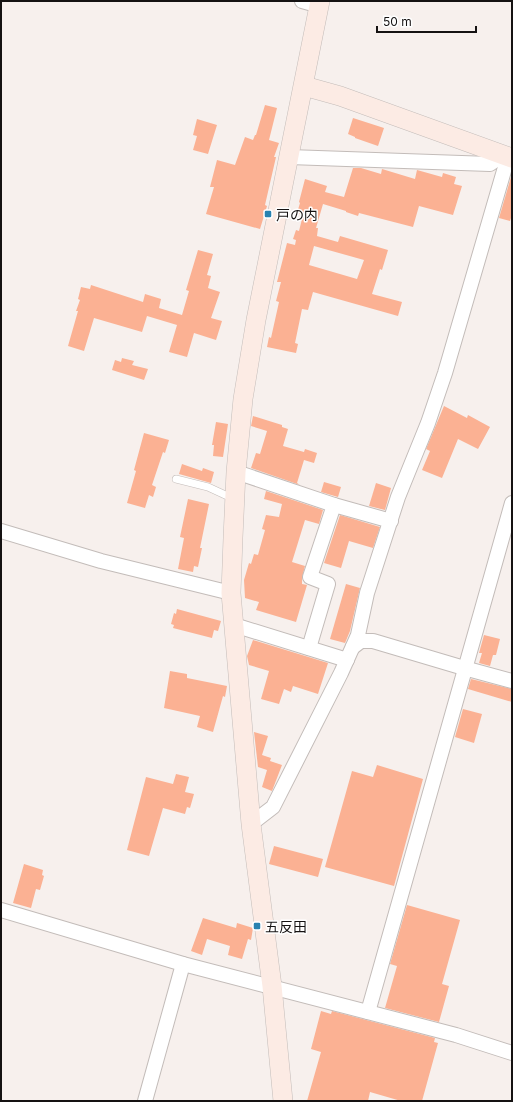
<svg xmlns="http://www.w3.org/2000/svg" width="513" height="1102" font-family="Inter,'Noto Sans JP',sans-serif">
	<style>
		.building { fill: #fbb193; fill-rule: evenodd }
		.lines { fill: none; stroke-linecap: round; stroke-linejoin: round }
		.lane-casing { stroke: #c3bcb9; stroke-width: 8 }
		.street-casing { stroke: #c3bcb9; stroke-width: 16 }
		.secondary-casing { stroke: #c3bcb9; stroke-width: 20 }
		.lane { stroke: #fff; stroke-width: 7 }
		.street { stroke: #fff; stroke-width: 14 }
		.secondary { stroke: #fcebe4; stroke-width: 19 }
		.poi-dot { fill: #2982b0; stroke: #fff; stroke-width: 1.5 }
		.labels { text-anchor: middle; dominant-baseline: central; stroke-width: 3; stroke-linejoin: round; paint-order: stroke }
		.poi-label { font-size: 14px; fill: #151212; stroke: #fff; text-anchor: start }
	</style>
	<rect width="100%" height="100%" fill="#f7f0ed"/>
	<g class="building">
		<polygon points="265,105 277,108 269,140 279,143 274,157 276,157 265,205 267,206 260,229 206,214 214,187 210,187 217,160 235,165 245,137 253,140 255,135 256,135"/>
		<polygon points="353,118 384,128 378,146 355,138 355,137 348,134"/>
		<polygon points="197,119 217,125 208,154 193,150 197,136 193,135"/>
		<path d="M353,168H361L381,174L382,169L415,179L417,170L442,177L443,173L456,177L454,184L462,186L453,215L419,206L413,227L359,213L358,216L346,212V211L323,204L316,228H318L317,236L338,242L340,236L388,250L382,270L380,269L372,294L402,302L398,316L313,292L308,310L302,309L295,343L298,344L296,353L267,347L269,337L271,338L279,302L276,301L281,282H277L287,243L295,245L296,240L293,239L296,230L299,231L303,215L297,213L300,203L299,202L305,179L327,186L325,192L344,197ZM314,246L364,260L357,279L309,265Z"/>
		<polygon points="511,177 512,178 512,215 510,221 499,218"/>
		<polygon points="198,250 213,254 207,275 211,276 208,288 220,292 211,318 222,321 216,340 194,333 187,357 169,352 177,325 147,316 142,332 94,318 84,351 68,346 78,311 76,311 80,300 78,299 81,287 90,289 91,285 143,302 145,294 161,299 159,308 182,315 189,291 186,290"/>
		<polygon points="122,358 134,361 132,365 148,369 144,380 112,370 115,360 121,362"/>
		<polygon points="444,406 467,418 468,415 490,427 478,449 458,439 442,478 422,470 430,451 426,449"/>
		<polygon points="253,416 282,425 282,427 288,429 283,446 304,452 305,449 317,453 314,463 304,460 297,483 300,485 251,468 256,453 260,454 267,431 251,426"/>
		<polygon points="216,422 228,424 223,457 213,456 214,445 212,445"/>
		<polygon points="144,433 169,440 165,453 163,452 152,485 156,487 153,497 149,495 145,508 127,503 136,471 134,470"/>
		<polygon points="182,464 202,471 203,468 214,472 211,483 179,474"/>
		<polygon points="324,482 341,487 338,497 321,492"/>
		<polygon points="376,483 391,488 385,510 369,506"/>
		<polygon points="266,491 323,510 319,524 305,520 292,562 305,566 302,578 302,584 307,585 296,622 256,610 259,602 245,598 244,580 249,563 251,564 254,554 258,555 265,530 262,529 266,515 279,517 282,504 264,499"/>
		<polygon points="188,499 209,504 200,548 202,548 198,567 194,566 193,572 178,569 184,538 180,537"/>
		<polygon points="340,515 380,527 373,548 349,541 341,568 324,563"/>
		<polygon points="346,584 360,588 350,631 345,643 330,639"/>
		<polygon points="177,609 221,621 218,631 214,630 212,638 173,628 174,625 171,624 174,613 176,614"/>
		<polygon points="484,635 500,639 496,655 493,655 490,666 479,663 482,653 479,653"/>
		<polygon points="253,640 328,663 318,694 293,686 291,692 284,689 279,704 261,699 269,671 249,665 247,656"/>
		<polygon points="170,671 187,674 187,678 227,686 225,697 223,696 213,732 197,727 200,716 164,708"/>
		<polygon points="471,679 512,689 512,702 468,689"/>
		<polygon points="463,709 482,714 474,743 455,737"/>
		<polygon points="254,732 268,736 262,755 271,758 270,761 282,765 272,791 262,787 267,770 258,767"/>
		<polygon points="377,765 423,779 394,886 325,867 352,771 373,777"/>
		<polygon points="176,774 189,777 185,792 194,794 190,808 187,807 185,814 163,808 149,856 127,850 146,777 173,784"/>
		<polygon points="274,846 323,859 318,877 269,864"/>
		<polygon points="24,864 43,870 42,875 44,876 40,890 36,889 31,908 13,903"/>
		<polygon points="407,905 460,920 442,984 449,986 439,1022 385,1008 397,966 390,964"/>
		<polygon points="203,918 236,928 237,923 253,928 251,940 248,939 242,959 228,955 230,946 207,939 202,955 191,951"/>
		<polygon points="321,1011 331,1014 332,1011 435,1038 434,1042 438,1043 422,1101 401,1101 370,1092 368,1101 307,1101 321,1052 311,1049"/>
	</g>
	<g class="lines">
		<defs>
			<polyline id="lane" points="176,479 208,487 234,499"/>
			<g id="street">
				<polyline points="302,1 320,6"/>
				<polyline points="289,157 490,164 503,155"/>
				<polyline points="236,472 334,505 391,521"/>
				<polyline points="1,531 101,561 231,593"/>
				<polyline points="234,625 347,660"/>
				<polyline points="353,647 361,641 373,641 464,668 512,681"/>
				<polyline points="309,648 328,584 310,577 334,505"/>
				<polyline points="251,824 273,807 341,673 358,635 367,593 398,497 428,423 445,373 508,157"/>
				<polyline points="1,910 183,964 456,1035 512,1053"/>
				<polyline points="368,1012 512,503"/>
				<polyline points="145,1101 183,964"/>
			</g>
			<g id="secondary">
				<polyline points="304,86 340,96 512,158"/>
				<polyline points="283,1101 272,986 251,824 231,593 233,538 236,472 243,399 256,320 320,1"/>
			</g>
		</defs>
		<use href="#lane" class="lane-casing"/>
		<use href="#street" class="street-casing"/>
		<use href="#secondary" class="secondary-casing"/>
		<use href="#lane" class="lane"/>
		<use href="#street" class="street"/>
		<use href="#secondary" class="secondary"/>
	</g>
	<g class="poi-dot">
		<rect x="264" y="210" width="8" height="8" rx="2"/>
		<rect x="253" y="922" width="8" height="8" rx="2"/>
	</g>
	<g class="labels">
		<g class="poi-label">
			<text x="276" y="214">戸の内</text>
			<text x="265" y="926">五反田</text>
		</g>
	</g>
	<rect width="513" height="1102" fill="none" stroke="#151212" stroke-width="4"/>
	<path d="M377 26v6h99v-6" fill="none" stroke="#151212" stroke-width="2"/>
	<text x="383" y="26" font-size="12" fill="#151212" stroke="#ffffff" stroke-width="3" paint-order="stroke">50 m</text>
</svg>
